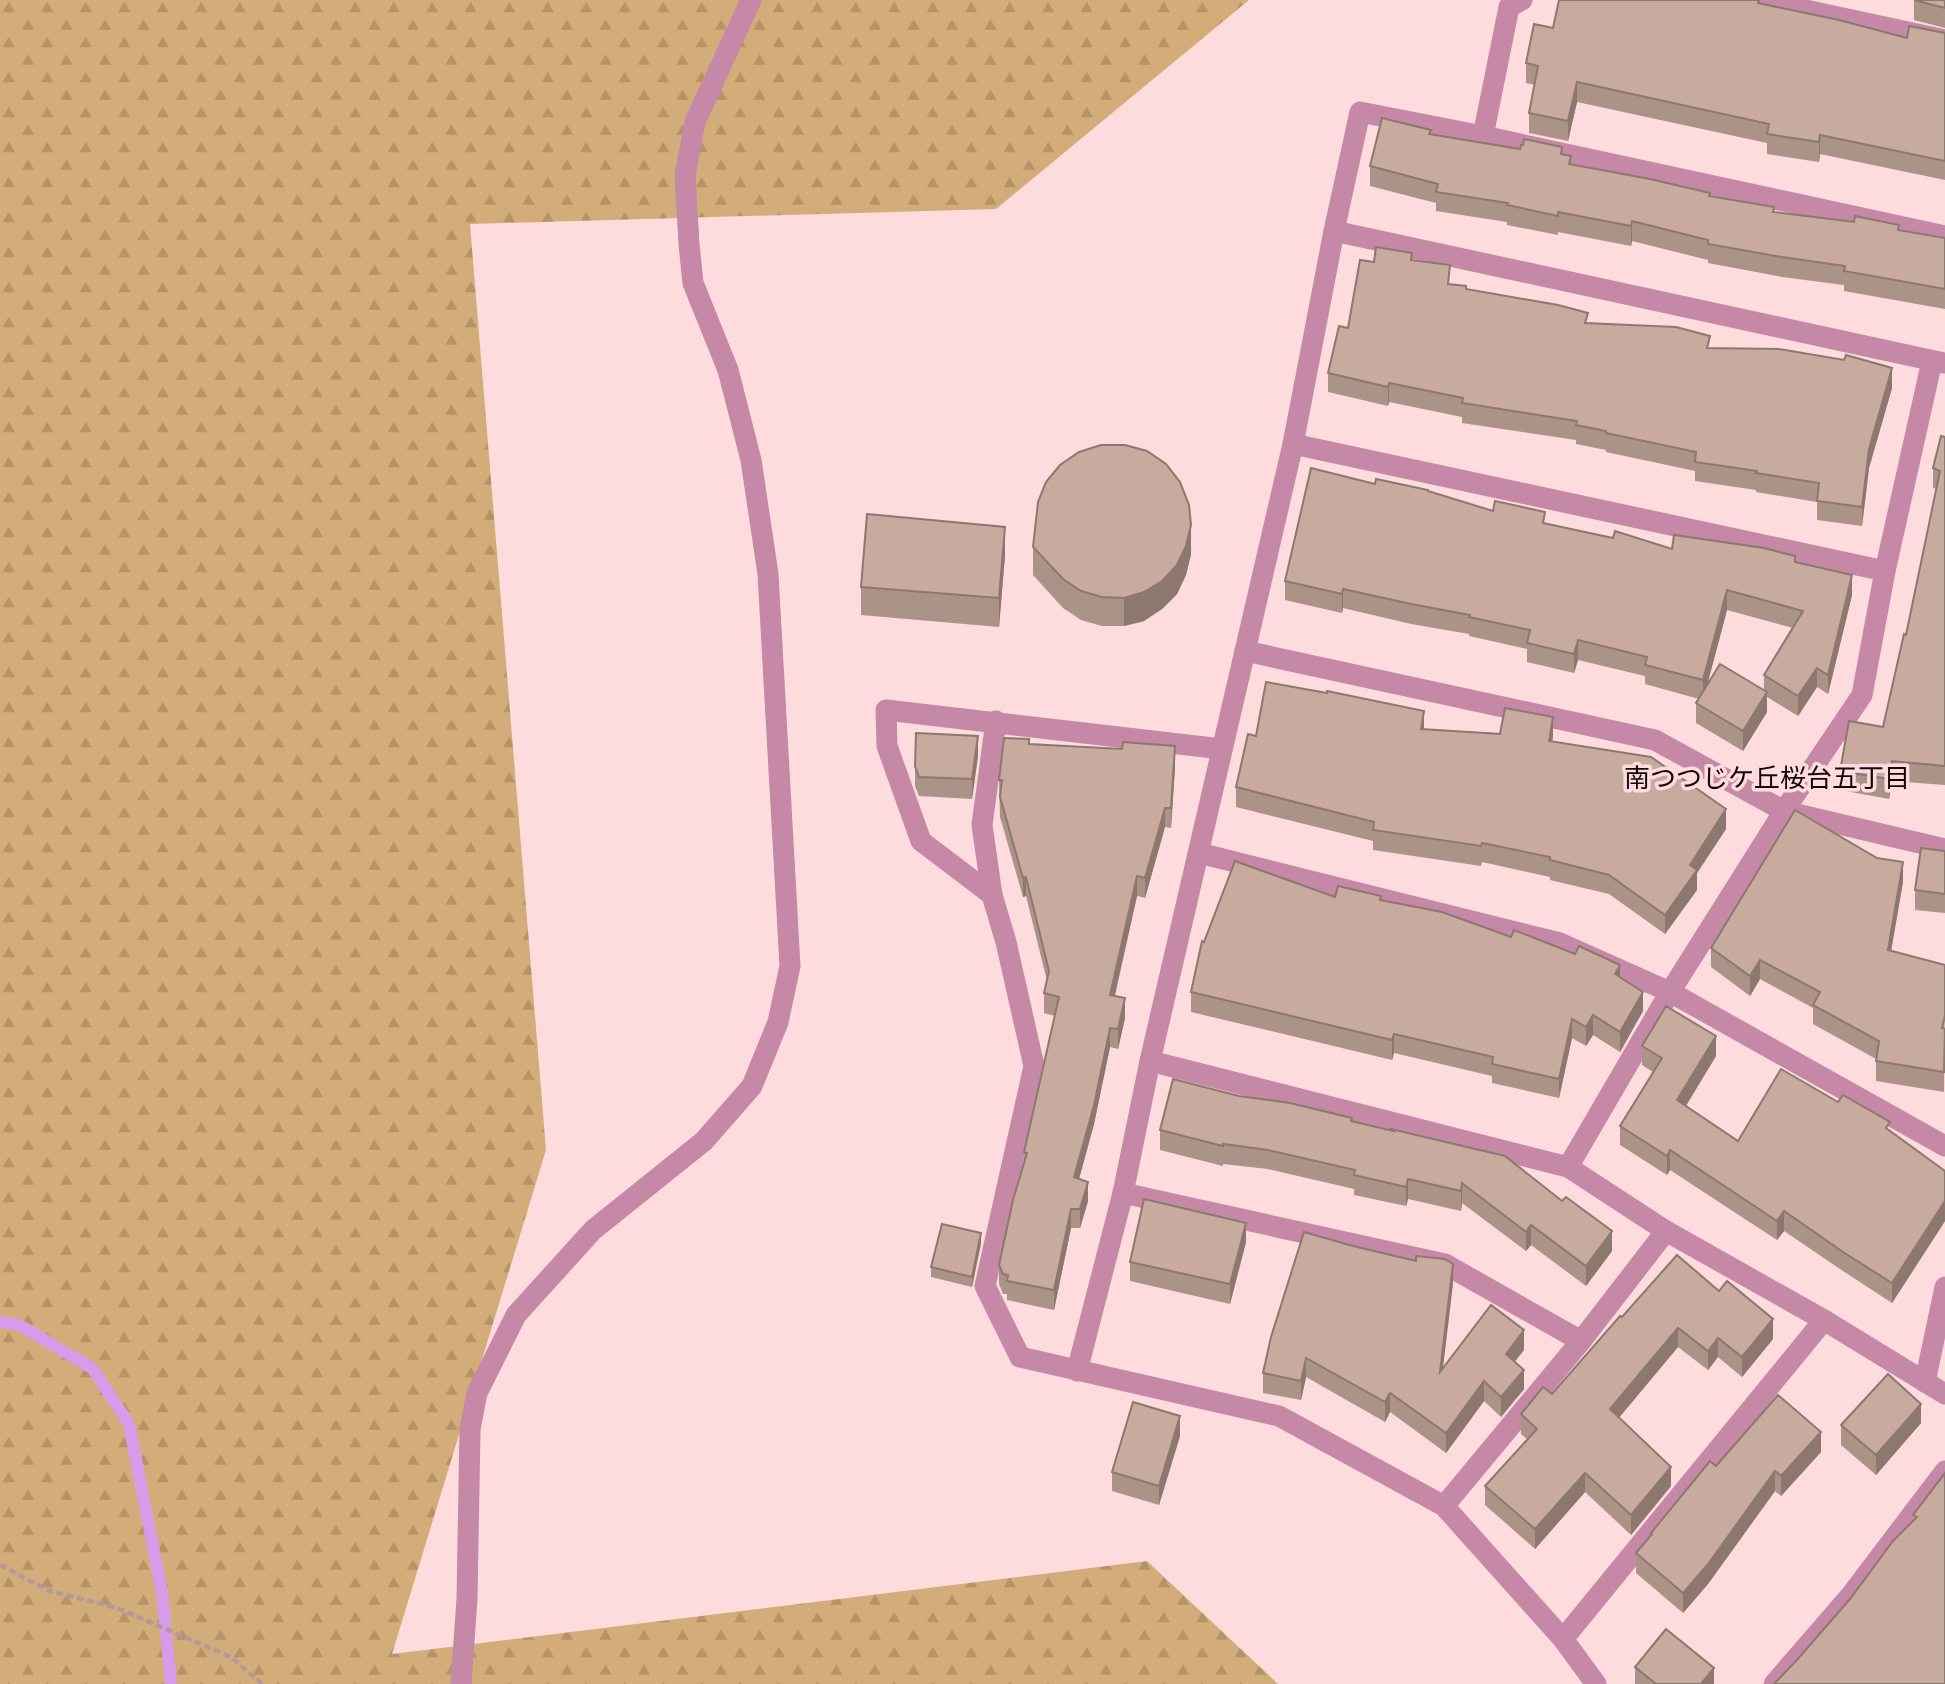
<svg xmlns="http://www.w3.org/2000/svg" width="1945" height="1684" font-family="Lato,'Noto Sans JP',sans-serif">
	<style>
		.forest { fill: url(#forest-firs) }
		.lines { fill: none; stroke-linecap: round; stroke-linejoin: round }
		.stream { stroke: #d69be9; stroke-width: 12 }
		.path { stroke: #b5999a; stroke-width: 4.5; stroke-dasharray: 7 3.5; stroke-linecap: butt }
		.minor { stroke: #c589a7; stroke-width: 21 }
		.wall { fill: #ac9388; fill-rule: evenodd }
		.shaded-wall { fill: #8c786f }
		.building { fill: #c8ab9e; stroke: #8c786f; stroke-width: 2 }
		.labels { text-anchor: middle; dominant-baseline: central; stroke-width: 7; stroke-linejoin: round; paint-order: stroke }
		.neighbourhood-label { font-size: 26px; fill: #130809; stroke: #fedbdc }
	</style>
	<defs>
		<pattern id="forest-firs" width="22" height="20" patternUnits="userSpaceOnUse" patternTransform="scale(1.75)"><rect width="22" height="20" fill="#d3ad79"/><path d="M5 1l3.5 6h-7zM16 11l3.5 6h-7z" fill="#b49367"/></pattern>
	</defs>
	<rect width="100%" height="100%" fill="#fedbdc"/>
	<polygon class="forest" points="0,0 1249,0 996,209 470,224 546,1150 392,1654 1147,1561 1278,1684 0,1684"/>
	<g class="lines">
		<polyline class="stream" points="0,1322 19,1325 92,1368 129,1424 162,1592 171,1684"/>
		<polyline class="path" points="0,1565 50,1591 117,1608 231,1657 262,1684"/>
		<g class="minor">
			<polyline points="1759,0 1945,40"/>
			<polyline points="1483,136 1945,236"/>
			<polyline points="1334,231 1944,363"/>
			<polyline points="1293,444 1885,571"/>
			<polyline points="1245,651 1655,740 1784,811 1945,849"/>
			<polyline points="1222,749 886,710 887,746 921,841 992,895 1006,942 1034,1066 985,1286 1020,1357 1279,1416 1444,1506 1563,1639 1596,1684"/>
			<polyline points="1199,853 1560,943 1670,992 1945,1146"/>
			<polyline points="992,895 982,825 996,721"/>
			<polyline points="1150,1061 1568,1167 1666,1231 1824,1320 1945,1394"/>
			<polyline points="1568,1167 1670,992 1784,811 1862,695 1885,571 1932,361"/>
			<polyline points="1123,1193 1445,1264 1581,1341"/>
			<polyline points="1077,1371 1123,1193 1150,1061 1293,444 1334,231 1360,112 1483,136 1509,7 1522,0"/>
			<polyline points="1925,1382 1945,1287"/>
			<polyline points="1444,1506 1581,1341 1666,1231"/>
			<polyline points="1563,1639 1824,1320"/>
			<polyline points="461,1684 467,1599 470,1429 477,1393 516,1315 593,1230 704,1141 752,1086 778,1022 790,966 768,574 751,460 728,370 693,283 689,244 685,175 695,122 751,0"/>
			<polyline points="1774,1684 1851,1595 1945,1471"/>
		</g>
	</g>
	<g class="wall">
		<polygon points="1914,0 1945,0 1945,28 1914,20"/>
		<polygon points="1759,3 1907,38 1945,33 1945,180 1820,154 1819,162 1767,154 1767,143 1577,102 1568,141 1529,133 1529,113 1535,85 1526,83 1526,63 1553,28"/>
		<polygon points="1431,135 1562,154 1571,165 1774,212 1899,230 1945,238 1945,309 1844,291 1844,285 1782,277 1708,263 1708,260 1632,241 1631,246 1558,232 1558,235 1507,225 1507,222 1436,211 1436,203 1370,186 1370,166"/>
		<polygon points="1412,260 1450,285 1588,323 1892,388 1869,468 1862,526 1817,520 1817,502 1756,492 1756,490 1695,481 1695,471 1606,452 1606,450 1576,444 1576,440 1462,423 1462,417 1389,402 1388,406 1328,392 1328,373 1348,328 1374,262"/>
		<polygon points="1945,437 1945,785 1892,781 1889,799 1840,790 1840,771 1883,727 1906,635 1937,489 1933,488 1933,468"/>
		<path d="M1375,484L1428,492L1493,511L1613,538L1672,549L1795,562L1852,595L1828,694L1817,687L1798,716L1767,697V712L1743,751L1696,723V703L1699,699L1645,684V676L1578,660L1574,673L1527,662V649L1469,636V634L1411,624L1343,608L1342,613L1285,600V581ZM1727,610L1793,628L1764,675V690L1707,686Z"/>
		<polygon points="1033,547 1191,554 1186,575 1177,594 1162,609 1144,621 1124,626 1102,626 1081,620 1063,608 1033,575"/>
		<polygon points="1005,555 999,627 861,615 861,587"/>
		<polygon points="1424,729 1553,736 1552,741 1726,829 1697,873 1697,890 1665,934 1609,894 1550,880 1550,877 1482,862 1481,866 1373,850 1373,841 1236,807 1236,787 1256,736"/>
		<polygon points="1029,744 1175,766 1171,828 1165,827 1145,898 1137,896 1115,996 1125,1018 1118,1049 1110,1047 1094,1124 1079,1179 1088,1201 1080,1228 1071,1228 1054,1310 1007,1300 1007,1294 1003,1294 999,1284 999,1265 1024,1164 1024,1152 1055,1016 1044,1013 1044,993 1047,981 1026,896 1023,897 1000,817 999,780"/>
		<polygon points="978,756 972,799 919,796 915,786 915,766"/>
		<polygon points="1945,851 1945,913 1915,910 1915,890"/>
		<polygon points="1903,882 1891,950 1945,965 1944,1092 1876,1081 1876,1059 1813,1024 1813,1008 1760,979 1750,996 1711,967 1711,948"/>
		<polygon points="1335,897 1381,901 1620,978 1643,1011 1620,1052 1593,1035 1586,1046 1572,1038 1559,1098 1492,1083 1492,1076 1394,1053 1392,1060 1191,1012 1191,992 1204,942"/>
		<polygon points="1642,1046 1716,1056 1686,1106 1738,1141 1838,1102 1890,1130 1945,1171 1945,1221 1892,1303 1843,1271 1784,1231 1777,1240 1670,1170 1667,1175 1620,1145 1620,1126 1653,1072 1642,1065"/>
		<polygon points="1239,1096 1391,1130 1391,1129 1612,1251 1586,1286 1531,1245 1526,1251 1462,1203 1461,1211 1408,1199 1406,1206 1354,1195 1354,1189 1268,1169 1223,1164 1223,1166 1160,1150 1160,1130"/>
		<polygon points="1246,1242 1230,1304 1130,1281 1130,1262"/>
		<polygon points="981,1243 972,1287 931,1277 931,1267"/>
		<polygon points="1453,1283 1443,1368 1524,1350 1515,1361 1524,1389 1501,1417 1484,1401 1446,1453 1390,1412 1385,1422 1306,1377 1301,1400 1263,1393 1263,1373"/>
		<polygon points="1622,1317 1773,1339 1742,1377 1718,1357 1708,1370 1678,1347 1619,1418 1671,1486 1631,1535 1585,1492 1535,1549 1485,1505 1485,1486 1527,1439 1521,1434 1521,1414 1552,1394"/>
		<polygon points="1921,1423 1876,1475 1841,1445 1841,1425"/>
		<polygon points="1180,1436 1159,1505 1112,1491 1112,1472"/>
		<polygon points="1821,1452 1781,1496 1775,1491 1708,1584 1683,1613 1636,1573 1636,1553 1651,1536 1651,1533 1716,1466"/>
		<polygon points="1635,1667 1714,1684 1635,1684"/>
	</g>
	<g class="shaded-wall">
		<polygon points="1577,82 1577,102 1568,141 1568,121"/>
		<polygon points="1820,135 1820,154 1819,162 1819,142"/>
		<polygon points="1632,221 1632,241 1631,246 1631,226"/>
		<polygon points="1892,368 1892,388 1869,468 1862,526 1862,507 1869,449"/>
		<polygon points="1389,383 1389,402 1388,406 1388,387"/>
		<polygon points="1191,525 1191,554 1186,575 1177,594 1162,609 1144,621 1124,626 1124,598"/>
		<polygon points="1005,527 1005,555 999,627 999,598"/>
		<polygon points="1852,575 1852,595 1828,694 1828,675"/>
		<polygon points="1343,589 1343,608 1342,613 1342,594"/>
		<polygon points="1727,590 1727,610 1703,700 1703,680"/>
		<polygon points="1578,640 1578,660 1574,673 1574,654"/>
		<polygon points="1817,668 1817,687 1798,716 1798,696"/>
		<polygon points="1767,692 1767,712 1743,751 1743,731"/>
		<polygon points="1424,711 1424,731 1421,729"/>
		<polygon points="1553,717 1553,736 1549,760 1549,741"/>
		<polygon points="978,736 978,756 972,799 972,779"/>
		<polygon points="1175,746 1175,766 1171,828 1171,808"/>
		<polygon points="1892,761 1892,781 1889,799 1889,779"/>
		<polygon points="1165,808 1165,827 1145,898 1145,878"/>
		<polygon points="1726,809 1726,829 1697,873 1697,890 1665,934 1665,915 1690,865"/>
		<polygon points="1903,862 1903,882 1888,969 1888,950"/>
		<polygon points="1137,876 1137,896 1110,1015 1110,995"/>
		<polygon points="1026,877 1026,896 1023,897 1023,878"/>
		<polygon points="1760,960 1760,979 1750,996 1750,976"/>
		<polygon points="1620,965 1620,984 1615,974"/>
		<polygon points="1643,992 1643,1011 1620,1052 1620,1032"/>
		<polygon points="1125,998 1125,1018 1118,1049 1118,1029"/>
		<polygon points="1593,1015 1593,1035 1586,1046 1586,1027"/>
		<polygon points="1572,1019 1572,1038 1559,1098 1559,1079"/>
		<polygon points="1110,1028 1110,1047 1094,1124 1074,1197 1074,1177"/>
		<polygon points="1394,1034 1394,1053 1392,1060 1392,1040"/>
		<polygon points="1716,1036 1716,1056 1677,1120 1677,1100"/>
		<polygon points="1670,1150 1670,1170 1667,1175 1667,1156"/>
		<polygon points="1408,1179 1408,1199 1406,1206 1406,1187"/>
		<polygon points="1088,1182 1088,1201 1080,1228 1080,1209"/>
		<polygon points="1462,1183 1462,1203 1461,1211 1461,1191"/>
		<polygon points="1945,1201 1945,1221 1892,1303 1892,1283"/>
		<polygon points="1071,1209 1071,1228 1054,1310 1054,1290"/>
		<polygon points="1784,1211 1784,1231 1777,1240 1777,1221"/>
		<polygon points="1246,1223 1246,1242 1230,1304 1230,1284"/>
		<polygon points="1531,1225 1531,1245 1526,1251 1526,1232"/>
		<polygon points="1612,1231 1612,1251 1586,1286 1586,1266"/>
		<polygon points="981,1233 981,1243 972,1287 972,1277"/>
		<polygon points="1453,1264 1453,1283 1440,1391 1440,1372"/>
		<polygon points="1773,1319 1773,1339 1742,1377 1742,1357"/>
		<polygon points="1678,1328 1678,1347 1610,1428 1610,1409"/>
		<polygon points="1524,1330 1524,1350 1506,1373 1506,1354"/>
		<polygon points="1718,1338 1718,1357 1708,1370 1708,1351"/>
		<polygon points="1306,1358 1306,1377 1301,1400 1301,1381"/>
		<polygon points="1524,1370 1524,1389 1501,1417 1501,1397"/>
		<polygon points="1484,1381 1484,1401 1446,1453 1446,1433"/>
		<polygon points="1390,1393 1390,1412 1385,1422 1385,1402"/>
		<polygon points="1921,1404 1921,1423 1876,1475 1876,1455"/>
		<polygon points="1180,1416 1180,1436 1159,1505 1159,1486"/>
		<polygon points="1821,1432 1821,1452 1781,1496 1781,1476"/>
		<polygon points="1671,1467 1671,1486 1631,1535 1631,1515"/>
		<polygon points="1775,1471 1775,1491 1708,1584 1683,1613 1683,1593"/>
		<polygon points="1585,1473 1585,1492 1535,1549 1535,1529"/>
		<polygon points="1714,1668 1714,1684 1701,1684"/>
	</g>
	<g class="building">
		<polygon points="1559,0 1759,0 1758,3 1839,20 1907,38 1909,26 1945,33 1945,161 1820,135 1819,142 1767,134 1769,124 1577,82 1568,121 1529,113 1538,66 1526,63 1534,24 1553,28"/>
		<polygon points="1914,0 1945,0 1945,8"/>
		<polygon points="1382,118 1431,130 1429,134 1520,149 1521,145 1523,145 1524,139 1562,147 1561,154 1571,156 1569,164 1650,179 1710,193 1709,196 1774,207 1773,212 1854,222 1855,216 1899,225 1898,230 1945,238 1945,289 1844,271 1845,266 1782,257 1708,244 1708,240 1632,221 1631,226 1558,212 1558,216 1507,205 1508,203 1436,192 1438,184 1370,166"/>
		<polygon points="1376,247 1412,253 1411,260 1450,265 1448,284 1466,286 1466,289 1558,305 1588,313 1585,323 1676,327 1710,336 1707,348 1779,349 1844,360 1846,355 1892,368 1869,449 1862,507 1817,501 1819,483 1756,473 1757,471 1695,462 1696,452 1606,433 1606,431 1576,425 1577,421 1462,403 1463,398 1389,383 1388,387 1328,373 1339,326 1348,328 1360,260 1374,262"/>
		<polygon points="1941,436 1945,437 1945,766 1892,761 1889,779 1840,771 1849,721 1883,727 1904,634 1906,635 1940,471 1933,468"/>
		<polygon points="1101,445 1125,445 1147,451 1166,464 1180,482 1189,505 1191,525 1186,546 1177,565 1162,581 1144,592 1124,598 1102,597 1081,591 1063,579 1033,547 1038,502 1046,482 1060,465 1079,452"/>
		<polygon points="1311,468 1375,484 1376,479 1428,490 1428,491 1493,511 1495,501 1545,512 1543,523 1613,538 1615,531 1672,549 1674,535 1764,548 1795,556 1795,562 1852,575 1828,675 1817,668 1798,696 1764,675 1803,611 1727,590 1703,680 1645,665 1647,657 1578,640 1574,654 1527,643 1530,630 1469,617 1470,615 1411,604 1343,589 1342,594 1285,581"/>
		<polygon points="867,514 1005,527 999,598 861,587"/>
		<polygon points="1720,664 1767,692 1743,731 1696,703"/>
		<polygon points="1266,682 1327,693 1327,691 1424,711 1421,729 1500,734 1505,708 1553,717 1549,741 1651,757 1726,809 1690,865 1697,870 1665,915 1609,875 1550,860 1550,857 1482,843 1481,846 1373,830 1374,822 1236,787 1248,734 1256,736"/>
		<polygon points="916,733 978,736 972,779 919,777 915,766"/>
		<polygon points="1004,738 1029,739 1029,744 1122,749 1123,742 1175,746 1171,808 1165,808 1145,878 1137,876 1110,995 1125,998 1118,1029 1110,1028 1094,1105 1074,1177 1088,1182 1080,1209 1071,1209 1054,1290 1007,1281 1008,1275 1003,1274 999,1265 1013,1200 1027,1153 1024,1152 1059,997 1044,993 1049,971 1026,877 1023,878 1000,797 1002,780 999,780"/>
		<polygon points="1795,810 1877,858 1903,862 1888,950 1945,965 1945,1016 1942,1028 1945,1029 1944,1072 1876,1061 1879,1041 1813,1005 1820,992 1760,960 1750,976 1711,948"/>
		<polygon points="1921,848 1945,851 1945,894 1915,890"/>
		<polygon points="1235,861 1335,897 1338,886 1381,896 1380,900 1442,912 1511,937 1514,930 1575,954 1579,946 1620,965 1615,974 1643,992 1620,1032 1593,1015 1586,1027 1572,1019 1559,1079 1492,1064 1493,1057 1394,1034 1392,1040 1191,992 1202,941 1204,942"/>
		<polygon points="1666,1006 1716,1036 1677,1100 1738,1141 1781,1069 1838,1102 1843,1095 1890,1122 1886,1128 1945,1171 1945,1201 1892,1283 1843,1252 1784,1211 1777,1221 1670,1150 1667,1156 1620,1126 1662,1058 1642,1046"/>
		<polygon points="1173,1079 1239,1096 1290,1103 1352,1118 1351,1121 1393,1131 1391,1129 1505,1156 1562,1201 1566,1197 1612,1231 1586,1266 1531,1225 1526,1232 1462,1183 1461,1191 1408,1179 1406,1187 1354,1175 1355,1170 1268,1150 1223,1144 1223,1146 1160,1130"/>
		<polygon points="1144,1199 1246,1223 1230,1284 1130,1262"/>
		<polygon points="942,1224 981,1233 972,1277 931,1267"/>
		<polygon points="1304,1232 1353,1246 1416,1261 1416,1256 1445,1259 1453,1264 1440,1372 1491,1305 1524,1330 1506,1354 1524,1370 1501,1397 1484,1381 1446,1433 1390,1393 1385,1402 1306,1358 1301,1381 1263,1373 1271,1337"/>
		<polygon points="1677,1255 1719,1291 1727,1281 1773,1319 1742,1357 1718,1338 1708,1351 1678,1328 1610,1409 1671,1467 1631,1515 1585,1473 1535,1529 1485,1486 1537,1429 1521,1414 1543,1387 1552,1394 1620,1316 1622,1317"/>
		<polygon points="1888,1374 1921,1404 1876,1455 1841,1425"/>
		<polygon points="1778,1395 1821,1432 1781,1476 1775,1471 1708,1564 1683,1593 1636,1553 1652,1534 1651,1533 1710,1461 1716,1466"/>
		<polygon points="1133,1402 1180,1416 1159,1486 1112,1472"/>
		<polygon points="1945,1473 1945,1684 1774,1684 1796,1661 1850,1599 1893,1541 1917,1517 1913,1515"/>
		<polygon points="1666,1629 1714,1668 1701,1684 1656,1684 1635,1667"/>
	</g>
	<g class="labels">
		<g class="neighbourhood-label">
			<text x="1767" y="777">南つつじケ丘桜台五丁目</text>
		</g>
	</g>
</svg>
